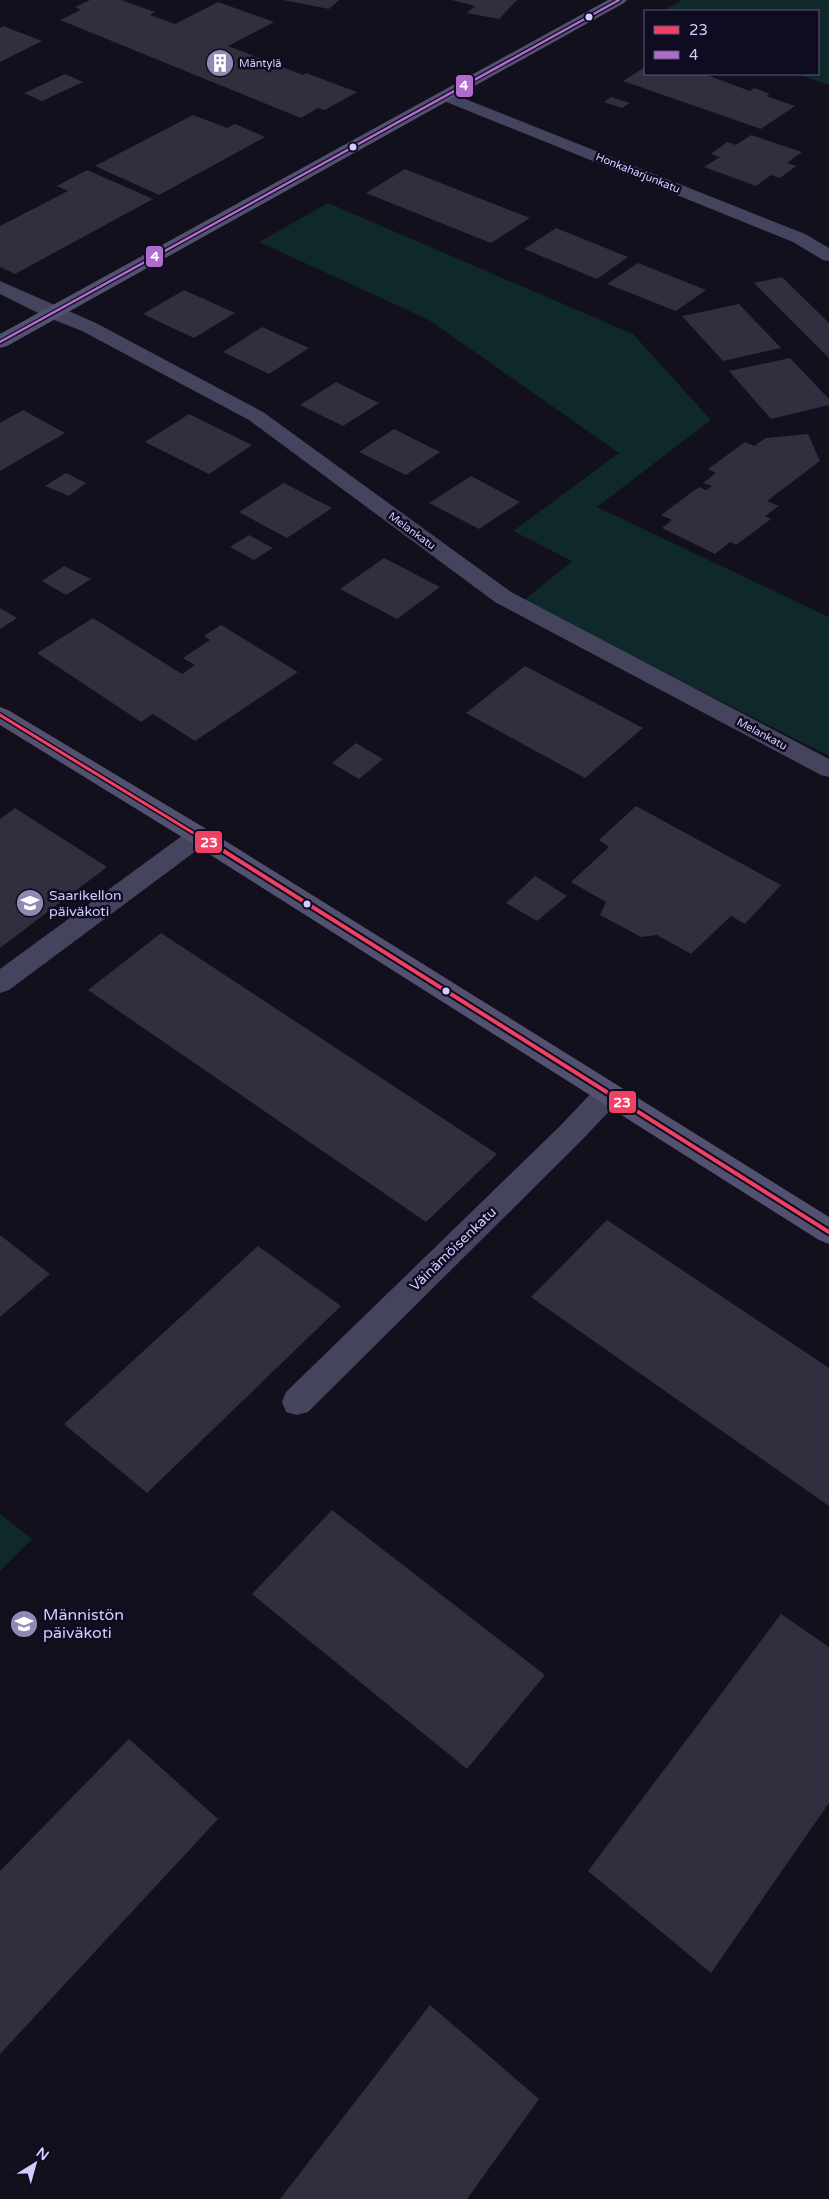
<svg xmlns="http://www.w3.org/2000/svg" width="829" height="2199" font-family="'Varela Round',sans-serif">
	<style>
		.green { fill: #0f2829 }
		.building { fill: #302e3f }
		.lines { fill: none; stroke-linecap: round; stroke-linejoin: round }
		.street { fill: #45445e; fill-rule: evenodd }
		.secondary { fill: #535170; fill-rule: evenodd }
		.bus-1-far1-casing { stroke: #0f0b21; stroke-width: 6 }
		.bus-1-casing { stroke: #0f0b21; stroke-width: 8 }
		.bus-2-casing { stroke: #0f0b21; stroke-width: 5 }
		.bus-1-far1 { stroke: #f24062; stroke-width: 3 }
		.bus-1 { stroke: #f24062; stroke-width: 4 }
		.bus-2 { stroke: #b06ccc; stroke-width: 2.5 }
		.bus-dot { fill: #d2ccff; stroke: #0f0b21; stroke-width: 2 }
		.labels { text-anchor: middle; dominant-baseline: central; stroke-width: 5; stroke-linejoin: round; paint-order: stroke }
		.far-poi-label { font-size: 11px; fill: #d2ccff; stroke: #0f0b21; text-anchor: start }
		.far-street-label { font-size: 11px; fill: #d2ccff; stroke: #0f0b21 }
		.poi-label { font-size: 14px; fill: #d2ccff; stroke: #0f0b21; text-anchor: start }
		.street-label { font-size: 14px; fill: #d2ccff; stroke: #0f0b21 }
		.near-poi-label { font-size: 16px; fill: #d2ccff; stroke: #0f0b21; text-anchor: start }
		.line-badge { stroke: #0f0b21; stroke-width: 2 }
		.badge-label { font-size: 14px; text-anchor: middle; font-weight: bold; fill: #fff }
	</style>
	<rect width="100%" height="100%" fill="#12101c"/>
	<g class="green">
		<polygon points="682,0 829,0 829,85 797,74 818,74 818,11 662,11"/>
		<polygon points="328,203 633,334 711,420 597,507 829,617 829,756 523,601 572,561 513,531 619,453 429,320 259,242"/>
		<polygon points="0,1514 32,1539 0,1571"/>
	</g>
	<g class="building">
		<polygon points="90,0 121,0 155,12 150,15 175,24 218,2 274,22 228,46 303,75 306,73 357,92 325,110 318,108 301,118 60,20 81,10 75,7"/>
		<polygon points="283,0 339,0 329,9"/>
		<polygon points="452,0 517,0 499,19 467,13 475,6"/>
		<polygon points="3,26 42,41 0,62 0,28"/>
		<polygon points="645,67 645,74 704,74 750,91 754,88 770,94 766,96 795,106 761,129 623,81"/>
		<polygon points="65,74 83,82 42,101 24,93"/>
		<polygon points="611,97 630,103 622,108 604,102"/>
		<polygon points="193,115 227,128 235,124 265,137 159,195 95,166"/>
		<polygon points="751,135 802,152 787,163 796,166 780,178 771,175 756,186 704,167 720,157 711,154 727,142 736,145"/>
		<polygon points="405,169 530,218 491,243 366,193"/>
		<polygon points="87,170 153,199 15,274 0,267 0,226 68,191 57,186"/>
		<polygon points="556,228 628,257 597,279 524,249"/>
		<polygon points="638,263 706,290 676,311 607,284"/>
		<polygon points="782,277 829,323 829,358 754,283"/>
		<polygon points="184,290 235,313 194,338 143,314"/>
		<polygon points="739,304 781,348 723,361 682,316"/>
		<polygon points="262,327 309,348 269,374 223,352"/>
		<polygon points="790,358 829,399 829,405 771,419 729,371"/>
		<polygon points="336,382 379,403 343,426 300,405"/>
		<polygon points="23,410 65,433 0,471 0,423"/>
		<polygon points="189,414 252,445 209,474 145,442"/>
		<polygon points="394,429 440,452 406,475 359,452"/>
		<polygon points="808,434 820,461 767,501 779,506 765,516 771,519 736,545 730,542 715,554 662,528 672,520 661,515 699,487 706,490 712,486 703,483 716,473 708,469 745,442 754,446 766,438"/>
		<polygon points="66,473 86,483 69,496 45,486"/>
		<polygon points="471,476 520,502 479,529 429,503"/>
		<polygon points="284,483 332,508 287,538 239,512"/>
		<polygon points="249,535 273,548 254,560 230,547"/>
		<polygon points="384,558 440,587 397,619 340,589"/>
		<polygon points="64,566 91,579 66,595 42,581"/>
		<polygon points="0,608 17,618 0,629"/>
		<polygon points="93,618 182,674 195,665 183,658 210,640 204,636 221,625 298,672 195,741 153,714 141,722 37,653"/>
		<polygon points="525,666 643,728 585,778 466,713"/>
		<polygon points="356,743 383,759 359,779 332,763"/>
		<polygon points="636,806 781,885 745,924 731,916 691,954 657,935 641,937 600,915 606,902 571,882 609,847 599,840"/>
		<polygon points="15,808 107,867 0,948 0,819"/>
		<polygon points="535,876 567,896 537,921 506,903"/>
		<polygon points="161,933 497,1154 426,1222 88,990"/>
		<polygon points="607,1220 829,1368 829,1506 531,1297"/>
		<polygon points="0,1235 50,1274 0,1317"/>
		<polygon points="258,1246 341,1306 147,1493 64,1424"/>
		<polygon points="332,1510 545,1675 467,1769 252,1594"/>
		<polygon points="781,1614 829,1647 829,1803 711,1973 588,1871"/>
		<polygon points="129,1739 218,1819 0,2054 0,1871"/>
		<polygon points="430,2005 539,2099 467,2199 280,2199"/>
	</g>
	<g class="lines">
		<g class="street">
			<polygon points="445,91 805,234 829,248 829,261 823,260 793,242 439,99 437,96 439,93"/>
			<polygon points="0,281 96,323 263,412 511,592 829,759 829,777 821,775 495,602 249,420 82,331 44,316 0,294"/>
			<polygon points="199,827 208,830 211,836 208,842 9,990 0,993 0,969 190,830"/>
			<polygon points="607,1084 617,1087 621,1095 617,1103 580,1142 308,1412 297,1415 286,1412 282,1402 286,1392 560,1126 597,1087"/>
		</g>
		<g class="secondary">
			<polygon points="608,0 627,0 624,3 7,346 0,348 0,334"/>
			<polygon points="0,707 8,710 208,830 829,1217 829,1244 819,1240 190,842 0,725"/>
		</g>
		<defs>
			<polyline id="bus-1-far1" points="0,715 213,845"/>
			<polyline id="bus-1" points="211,843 829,1232"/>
			<polyline id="bus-2" points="0,342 619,0"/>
		</defs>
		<use href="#bus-1-far1" class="bus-1-far1-casing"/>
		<use href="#bus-1" class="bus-1-casing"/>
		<use href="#bus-2" class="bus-2-casing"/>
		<use href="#bus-1-far1" class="bus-1-far1"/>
		<use href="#bus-1" class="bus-1"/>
		<use href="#bus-2" class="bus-2"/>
	</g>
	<defs>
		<symbol id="building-disc" viewBox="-11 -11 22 22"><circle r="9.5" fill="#8f8ab0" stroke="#0f0b21"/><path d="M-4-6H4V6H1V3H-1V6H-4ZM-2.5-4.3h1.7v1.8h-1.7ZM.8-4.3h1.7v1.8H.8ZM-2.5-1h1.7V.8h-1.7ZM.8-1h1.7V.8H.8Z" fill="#fff"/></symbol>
		<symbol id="school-disc" viewBox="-11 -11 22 22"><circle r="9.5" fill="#8f8ab0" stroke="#0f0b21"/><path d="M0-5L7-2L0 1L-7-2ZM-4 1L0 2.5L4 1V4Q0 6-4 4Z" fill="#fff"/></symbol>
	</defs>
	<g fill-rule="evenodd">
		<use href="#building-disc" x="204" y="47" width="32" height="32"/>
		<use href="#school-disc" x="14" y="887" width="32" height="32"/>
		<use href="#school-disc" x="8" y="1608" width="32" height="32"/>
	</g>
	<g class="bus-dot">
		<circle cx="589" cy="17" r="4.5"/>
		<circle cx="353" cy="147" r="4.5"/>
		<circle cx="307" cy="904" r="4.5"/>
		<circle cx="446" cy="991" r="4.5"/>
	</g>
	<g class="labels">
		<g class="far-poi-label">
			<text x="239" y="63">Mäntylä</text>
		</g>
		<g class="far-street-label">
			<text transform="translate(638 173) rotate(22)">Honkaharjunkatu</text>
			<text transform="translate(412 531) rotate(36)">Melankatu</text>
			<text transform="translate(762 734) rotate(28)">Melankatu</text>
		</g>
		<g class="poi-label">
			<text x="49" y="895">Saarikellon<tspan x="49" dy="16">päiväkoti</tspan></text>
		</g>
		<g class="street-label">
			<text transform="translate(453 1249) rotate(-44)">Väinämöisenkatu</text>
		</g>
		<g class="near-poi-label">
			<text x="43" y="1615">Männistön<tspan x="43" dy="18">päiväkoti</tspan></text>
		</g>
	</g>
	<g class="line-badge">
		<rect x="455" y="74" width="19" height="24" rx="5" fill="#b06ccc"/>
		<rect x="145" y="245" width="19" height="23" rx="5" fill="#b06ccc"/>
		<rect x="194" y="830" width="29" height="24" rx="5" fill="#f24062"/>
		<rect x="608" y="1090" width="29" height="24" rx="5" fill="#f24062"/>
	</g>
	<g class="badge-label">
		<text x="464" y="90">4</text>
		<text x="155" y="261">4</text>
		<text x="209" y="847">23</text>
		<text x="622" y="1107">23</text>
	</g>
	<rect x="644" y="10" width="175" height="65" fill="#0f0b21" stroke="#5d587a"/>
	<rect x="654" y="26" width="25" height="8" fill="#f24062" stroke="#5d587a"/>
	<text x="689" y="35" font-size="15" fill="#d2ccff">23</text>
	<rect x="654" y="51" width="25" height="8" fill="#b06ccc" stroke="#5d587a"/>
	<text x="689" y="60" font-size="15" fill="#d2ccff">4</text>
	<g transform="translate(35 2164) rotate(37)" stroke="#0f0b21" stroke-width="4" paint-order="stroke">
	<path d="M0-4L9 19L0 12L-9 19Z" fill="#d2ccff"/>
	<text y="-8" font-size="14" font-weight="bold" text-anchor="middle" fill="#d2ccff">N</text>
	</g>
</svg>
